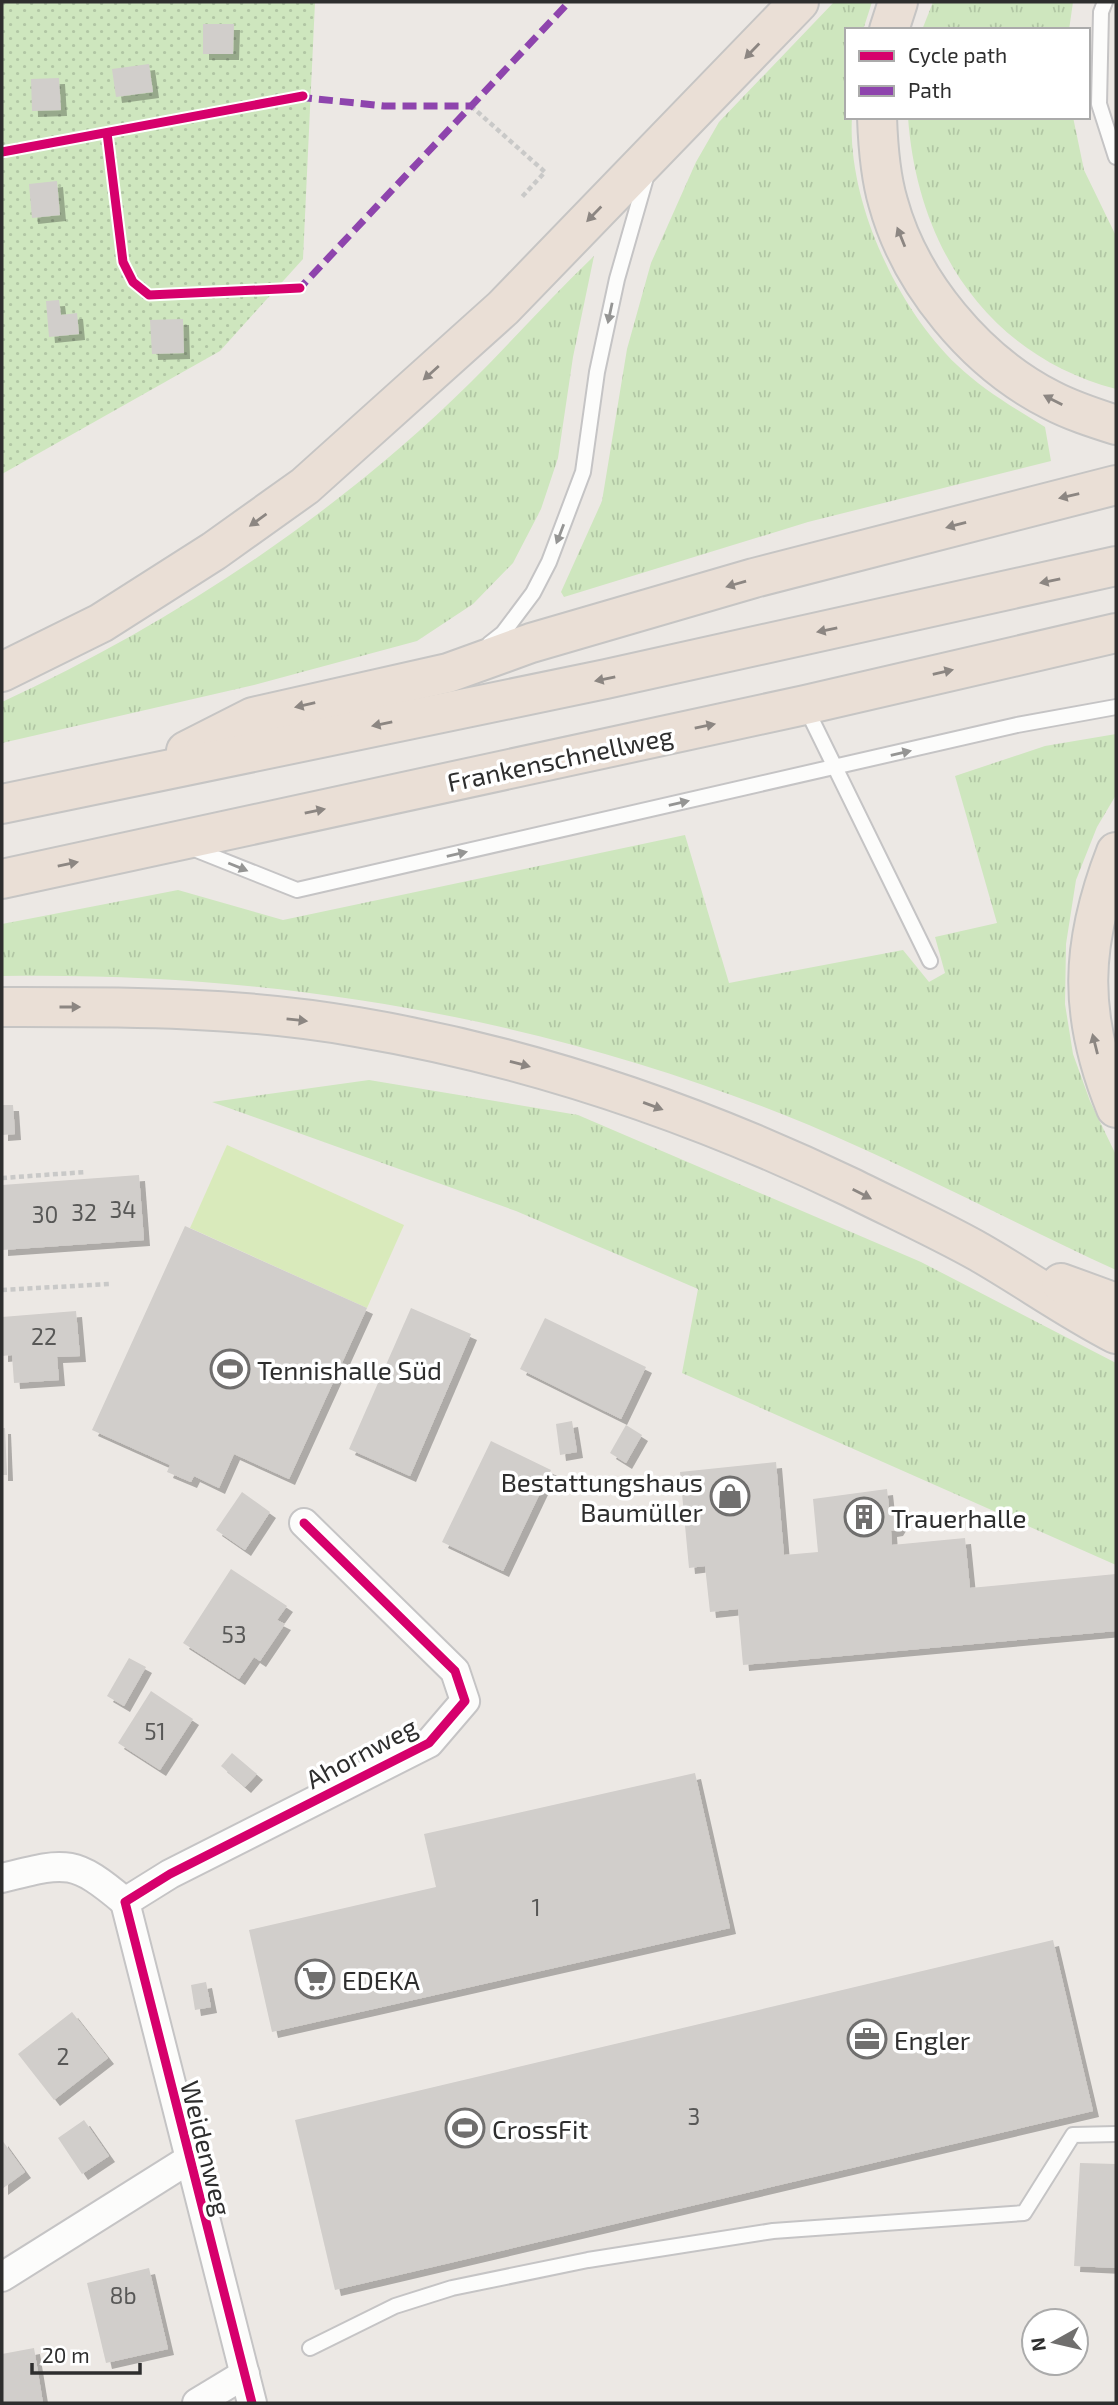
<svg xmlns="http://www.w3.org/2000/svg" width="1118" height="2405" font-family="'Exo 2',sans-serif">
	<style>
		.grass { fill: url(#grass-tufts) }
		.garden { fill: url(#garden-dots) }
		.pitch { fill: #d9eabb }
		.building { fill: #d1cecb; filter: url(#shadow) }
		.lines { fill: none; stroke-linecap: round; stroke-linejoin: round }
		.lane-casing { stroke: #c5c4c5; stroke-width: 18 }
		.street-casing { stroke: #c5c4c5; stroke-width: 32 }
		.highway-casing { stroke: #c6c5c4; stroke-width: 42 }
		.path { stroke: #c9c9c8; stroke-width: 4.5; stroke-dasharray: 5 3.5; stroke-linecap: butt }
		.lane { stroke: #fcfcfb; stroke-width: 14 }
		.street { stroke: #fcfcfb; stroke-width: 28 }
		.highway { stroke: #eadfd6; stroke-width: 38 }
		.quiet { stroke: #8e44ad; stroke-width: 7; stroke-dasharray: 14 7; stroke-linecap: butt }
		.cycleway-casing { stroke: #fff; stroke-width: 13 }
		.cycleway { stroke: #d6006c; stroke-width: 9 }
		.oneway { fill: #8c8682 }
		.oneway2 { fill: #959594 }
		.labels { text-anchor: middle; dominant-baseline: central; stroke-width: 7; stroke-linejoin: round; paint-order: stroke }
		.number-label { font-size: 23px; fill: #585857 }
		.street-label { font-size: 26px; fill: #2e2e2e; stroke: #fff }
		.poi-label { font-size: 26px; fill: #2e2e2e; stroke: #fff; text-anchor: start }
	</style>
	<defs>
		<pattern id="grass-tufts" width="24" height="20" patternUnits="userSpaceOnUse" patternTransform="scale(1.75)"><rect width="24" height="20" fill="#cee6be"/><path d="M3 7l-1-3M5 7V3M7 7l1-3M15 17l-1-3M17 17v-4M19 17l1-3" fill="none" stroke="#b1c6a4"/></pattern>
		<pattern id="garden-dots" width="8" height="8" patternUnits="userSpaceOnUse" patternTransform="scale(1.75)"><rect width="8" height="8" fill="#cee6be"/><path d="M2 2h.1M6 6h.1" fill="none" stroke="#b1c6a4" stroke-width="1.8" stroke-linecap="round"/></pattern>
		<filter id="shadow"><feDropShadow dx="6" dy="6" stdDeviation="0" flood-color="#0004"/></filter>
	</defs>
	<rect width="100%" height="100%" fill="#ece8e4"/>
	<g class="grass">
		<path d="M834,2H872L863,30H847V117H852C847,201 897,308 957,365C982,389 1014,408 1045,427L1051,461L808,522L564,597L561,592L602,501L627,349L651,263L696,162L719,122Z"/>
		<polygon points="933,2 1073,2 1069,30 922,30"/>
		<path d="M908,117H1073L1084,170L1116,236V389C987,355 917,246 908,117Z"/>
		<path d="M594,256L573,357L558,458L541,509L513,563L473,604L417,641L254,685L2,743V702C173,623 338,514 472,381C513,340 552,296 594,256Z"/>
		<path d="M1116,734V795L1097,827L1076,880L1066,944L1065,1004L1073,1054L1090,1101L1116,1155V1270C1014,1223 913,1169 809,1125C553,1019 277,971 2,976V924L178,890L283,920L685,835L729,983L903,950L929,982L945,973L935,937L997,923L955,776L1045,746Z"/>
		<polygon points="369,1080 578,1115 921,1262 1116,1363 1116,1565 682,1373 698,1289 516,1211 212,1102"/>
	</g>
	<polygon class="garden" points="2,2 315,2 303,259 220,351 2,474"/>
	<polygon class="pitch" points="227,1145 404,1225 367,1308 190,1228"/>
	<g class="building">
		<polygon points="203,24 234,24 233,54 203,54"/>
		<polygon points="149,64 153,92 116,97 112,69"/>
		<polygon points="59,78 61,110 32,111 31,79"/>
		<polygon points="57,181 60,215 32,218 29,184"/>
		<polygon points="59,300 61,315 77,313 79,334 49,337 46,301"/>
		<polygon points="183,319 184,353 152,354 150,320"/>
		<polygon points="2,1105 13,1105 15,1134 2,1135"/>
		<polygon points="139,1175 144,1240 2,1250 2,1185"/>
		<polygon points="185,1226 367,1308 289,1479 234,1454 219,1488 194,1476 191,1482 167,1472 170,1465 92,1430"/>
		<polygon points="411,1308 471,1334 410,1476 349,1449"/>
		<polygon points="76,1311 80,1356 57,1357 59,1380 14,1383 12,1355 2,1356 2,1317"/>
		<polygon points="545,1318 646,1367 621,1419 520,1369"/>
		<polygon points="572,1421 577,1452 560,1455 556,1424"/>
		<polygon points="626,1425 642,1435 626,1463 610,1453"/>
		<polygon points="2,1428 5,1428 7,1475 2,1475"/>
		<polygon points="491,1441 551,1470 503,1571 442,1542"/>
		<polygon points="776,1462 784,1555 818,1552 813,1499 887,1489 889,1507 901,1512 902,1522 897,1530 891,1531 892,1545 965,1538 970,1588 1116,1574 1116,1631 743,1665 738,1609 710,1612 705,1566 689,1568 680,1472"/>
		<polygon points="242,1492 270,1512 245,1550 216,1530"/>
		<polygon points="231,1569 287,1606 277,1620 285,1624 260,1661 254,1657 239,1679 183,1643"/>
		<polygon points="129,1658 146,1667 124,1706 107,1696"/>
		<polygon points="151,1691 193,1719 160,1770 118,1743"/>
		<polygon points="232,1753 257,1774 245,1787 221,1766"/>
		<polygon points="695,1773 730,1928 272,2032 249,1930 436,1887 424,1834"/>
		<polygon points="1053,1940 1093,2111 335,2290 295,2120"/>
		<polygon points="206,1982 211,2007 195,2010 191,1985"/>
		<polygon points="72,2012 108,2058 54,2100 18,2054"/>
		<polygon points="84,2120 109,2156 82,2174 58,2138"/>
		<polygon points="2,2140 25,2172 2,2189"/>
		<polygon points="1080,2163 1116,2164 1116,2268 1074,2266"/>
		<polygon points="149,2268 168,2349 106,2363 87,2283"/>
		<polygon points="34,2348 43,2403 2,2403 2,2354"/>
	</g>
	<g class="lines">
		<defs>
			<g id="lane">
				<polyline points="1105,2 1101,12 1099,104 1116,157"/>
				<polyline points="489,644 503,633 533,593 549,562 583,472 597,372 617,279 647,174"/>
				<polyline points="805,706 930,961"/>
				<polyline points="189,847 297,890 1017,725 1116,707"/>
				<polyline points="310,2348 395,2306 452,2288 588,2260 773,2231 1024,2213 1073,2135 1116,2134"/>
			</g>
			<g id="street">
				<path d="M2,1878C66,1862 73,1858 125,1902"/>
				<polyline points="125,1902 170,1874 429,1743 465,1701 455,1671 304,1523"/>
				<polyline points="125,1902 252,2403"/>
				<polyline points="2,2277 188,2160"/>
				<polyline points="197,2403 245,2374"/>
			</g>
			<g id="highway">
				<polyline points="889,30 898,2"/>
				<path d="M877,117C878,146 880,175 888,202C910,283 976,362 1051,400C1072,411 1094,418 1116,425"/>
				<polyline points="2,672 101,623 214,551 305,486 503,308 799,2"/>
				<polyline points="186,751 253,717 448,673 531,643 754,578 1116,485"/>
				<polyline points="2,804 606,679 1116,566"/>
				<path d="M1116,852C1080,945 1078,1015 1116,1108"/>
				<polyline points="2,879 805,705 1116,633"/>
				<path d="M2,1007C119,1007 240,1006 357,1027C528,1056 696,1113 852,1188C894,1209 938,1229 979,1252C1026,1279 1069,1310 1116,1334"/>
				<polyline points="1061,1283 1116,1303"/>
			</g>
		</defs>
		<use href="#lane" class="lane-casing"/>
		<use href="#street" class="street-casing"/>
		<use href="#highway" class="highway-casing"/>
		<g class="path">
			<polyline points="471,106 545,172 521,198"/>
			<polyline points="2,1178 86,1172"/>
			<polyline points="2,1290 109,1284"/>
		</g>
		<use href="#lane" class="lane"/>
		<use href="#street" class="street"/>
		<use href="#highway" class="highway"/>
		<g class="quiet">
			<polyline points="298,97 384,106 471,106"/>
			<polyline points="295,288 300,288 569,2"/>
		</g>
		<defs>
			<g id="cycleway">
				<polyline points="107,133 123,262 133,282 149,295 300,288"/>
				<polyline points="2,152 303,96"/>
				<polyline points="252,2403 125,1902 170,1874 429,1743 465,1701 455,1671 304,1523"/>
			</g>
		</defs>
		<use href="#cycleway" class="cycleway-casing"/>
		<use href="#cycleway" class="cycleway"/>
	</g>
	<defs><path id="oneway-solid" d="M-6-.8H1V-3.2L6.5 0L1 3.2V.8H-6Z" transform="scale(1.75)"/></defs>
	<g class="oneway">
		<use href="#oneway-solid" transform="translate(752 51) rotate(134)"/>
		<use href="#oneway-solid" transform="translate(594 214) rotate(134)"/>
		<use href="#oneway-solid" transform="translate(901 237) rotate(-112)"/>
		<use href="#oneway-solid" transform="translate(431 373) rotate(138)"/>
		<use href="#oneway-solid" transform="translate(1053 400) rotate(-153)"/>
		<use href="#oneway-solid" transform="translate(1069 496) rotate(167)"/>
		<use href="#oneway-solid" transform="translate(258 520) rotate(144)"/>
		<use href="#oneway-solid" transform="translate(956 525) rotate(165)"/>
		<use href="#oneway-solid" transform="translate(1050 581) rotate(168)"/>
		<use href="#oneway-solid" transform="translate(736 584) rotate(164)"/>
		<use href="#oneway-solid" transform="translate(827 630) rotate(168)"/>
		<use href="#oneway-solid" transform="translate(943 672) rotate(-13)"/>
		<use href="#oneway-solid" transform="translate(605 679) rotate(168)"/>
		<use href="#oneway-solid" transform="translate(305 705) rotate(167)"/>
		<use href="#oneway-solid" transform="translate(382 724) rotate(168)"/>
		<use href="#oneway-solid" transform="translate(705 726) rotate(-12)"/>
		<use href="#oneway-solid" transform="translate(315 811) rotate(-12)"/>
		<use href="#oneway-solid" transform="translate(68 864) rotate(-12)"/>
		<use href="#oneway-solid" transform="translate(70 1007)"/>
		<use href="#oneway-solid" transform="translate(297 1020) rotate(6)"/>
		<use href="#oneway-solid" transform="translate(1095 1044) rotate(-104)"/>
		<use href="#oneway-solid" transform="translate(520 1064) rotate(15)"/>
		<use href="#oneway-solid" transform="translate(653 1106) rotate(20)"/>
		<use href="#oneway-solid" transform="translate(862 1194) rotate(27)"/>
	</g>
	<g class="oneway2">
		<use href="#oneway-solid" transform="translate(610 313) rotate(102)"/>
		<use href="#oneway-solid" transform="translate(560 534) rotate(111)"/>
		<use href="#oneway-solid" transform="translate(901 753) rotate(-13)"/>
		<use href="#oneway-solid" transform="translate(679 803) rotate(-13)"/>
		<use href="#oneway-solid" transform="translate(457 854) rotate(-13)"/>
		<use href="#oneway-solid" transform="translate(238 867) rotate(22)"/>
	</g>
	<defs>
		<symbol id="stadium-ring" viewBox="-11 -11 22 22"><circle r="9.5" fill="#fff" stroke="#706f6e" stroke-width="1.5"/><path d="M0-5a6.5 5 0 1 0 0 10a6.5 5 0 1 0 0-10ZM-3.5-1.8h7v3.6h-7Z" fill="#706f6e"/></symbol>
		<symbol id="shop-ring" viewBox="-11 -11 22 22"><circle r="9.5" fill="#fff" stroke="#706f6e" stroke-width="1.5"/><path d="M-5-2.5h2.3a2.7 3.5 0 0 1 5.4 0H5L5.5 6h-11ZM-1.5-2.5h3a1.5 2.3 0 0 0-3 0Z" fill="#706f6e"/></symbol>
		<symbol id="building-ring" viewBox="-11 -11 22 22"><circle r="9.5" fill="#fff" stroke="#706f6e" stroke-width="1.5"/><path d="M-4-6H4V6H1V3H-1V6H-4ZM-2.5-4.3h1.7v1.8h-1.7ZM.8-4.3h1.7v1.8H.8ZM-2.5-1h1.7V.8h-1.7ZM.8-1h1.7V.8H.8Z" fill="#706f6e"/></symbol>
		<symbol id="supermarket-ring" viewBox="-11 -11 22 22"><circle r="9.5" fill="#fff" stroke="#706f6e" stroke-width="1.5"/><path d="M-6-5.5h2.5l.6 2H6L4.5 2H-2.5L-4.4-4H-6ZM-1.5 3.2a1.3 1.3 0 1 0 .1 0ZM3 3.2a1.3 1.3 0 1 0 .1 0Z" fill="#706f6e"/></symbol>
		<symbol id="office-ring" viewBox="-11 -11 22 22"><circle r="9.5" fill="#fff" stroke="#706f6e" stroke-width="1.5"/><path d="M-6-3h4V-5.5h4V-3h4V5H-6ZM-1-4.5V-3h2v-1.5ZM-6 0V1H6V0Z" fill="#706f6e"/></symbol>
	</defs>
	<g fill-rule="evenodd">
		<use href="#stadium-ring" x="208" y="1347" width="44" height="44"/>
		<use href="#shop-ring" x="708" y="1474" width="44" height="44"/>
		<use href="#building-ring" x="842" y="1495" width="44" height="44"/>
		<use href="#supermarket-ring" x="293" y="1957" width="44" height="44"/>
		<use href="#office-ring" x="845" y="2017" width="44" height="44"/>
		<use href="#stadium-ring" x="443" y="2106" width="44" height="44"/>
	</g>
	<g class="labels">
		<g class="number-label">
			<text x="123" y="1209">34</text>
			<text x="84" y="1212">32</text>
			<text x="45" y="1214">30</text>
			<text x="44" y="1336">22</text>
			<text x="234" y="1634">53</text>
			<text x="155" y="1731">51</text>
			<text x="536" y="1907">1</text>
			<text x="63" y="2056">2</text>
			<text x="694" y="2116">3</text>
			<text x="123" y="2295">8b</text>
		</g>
		<g class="street-label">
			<text transform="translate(560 758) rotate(-12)">Frankenschnellweg</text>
			<text transform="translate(361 1752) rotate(-28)">Ahornweg</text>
			<text transform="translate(207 2148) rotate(76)">Weidenweg</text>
		</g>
		<g class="poi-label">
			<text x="257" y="1369">Tennishalle Süd</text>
			<text x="703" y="1481" text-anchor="end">Bestattungshaus<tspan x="703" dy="30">Baumüller</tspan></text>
			<text x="891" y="1517">Trauerhalle</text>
			<text x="342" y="1979">EDEKA</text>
			<text x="894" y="2039">Engler</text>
			<text x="492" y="2128">CrossFit</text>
		</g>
	</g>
	<rect width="1118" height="2405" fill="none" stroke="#2e2e2e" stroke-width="7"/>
	<rect x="845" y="28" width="245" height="91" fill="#ffffff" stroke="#ababab" stroke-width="2"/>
	<rect x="859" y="51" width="35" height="10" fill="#d6006c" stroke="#ababab" stroke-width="2"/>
	<text x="908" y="63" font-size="21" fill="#2e2e2e">Cycle path</text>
	<rect x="859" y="86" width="35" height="10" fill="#8e44ad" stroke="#ababab" stroke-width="2"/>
	<text x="908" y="98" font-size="21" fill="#2e2e2e">Path</text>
	<g transform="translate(1055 2342) rotate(262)"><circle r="33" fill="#ffffff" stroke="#ababab" stroke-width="2"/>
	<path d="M0-5L12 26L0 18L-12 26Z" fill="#706f6e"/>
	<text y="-10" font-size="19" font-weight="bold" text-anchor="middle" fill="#2e2e2e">N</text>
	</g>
	<path d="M32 2363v10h108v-10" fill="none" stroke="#2e2e2e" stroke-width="3.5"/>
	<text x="42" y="2363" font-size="21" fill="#2e2e2e" stroke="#ffffff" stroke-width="5" paint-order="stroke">20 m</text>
</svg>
